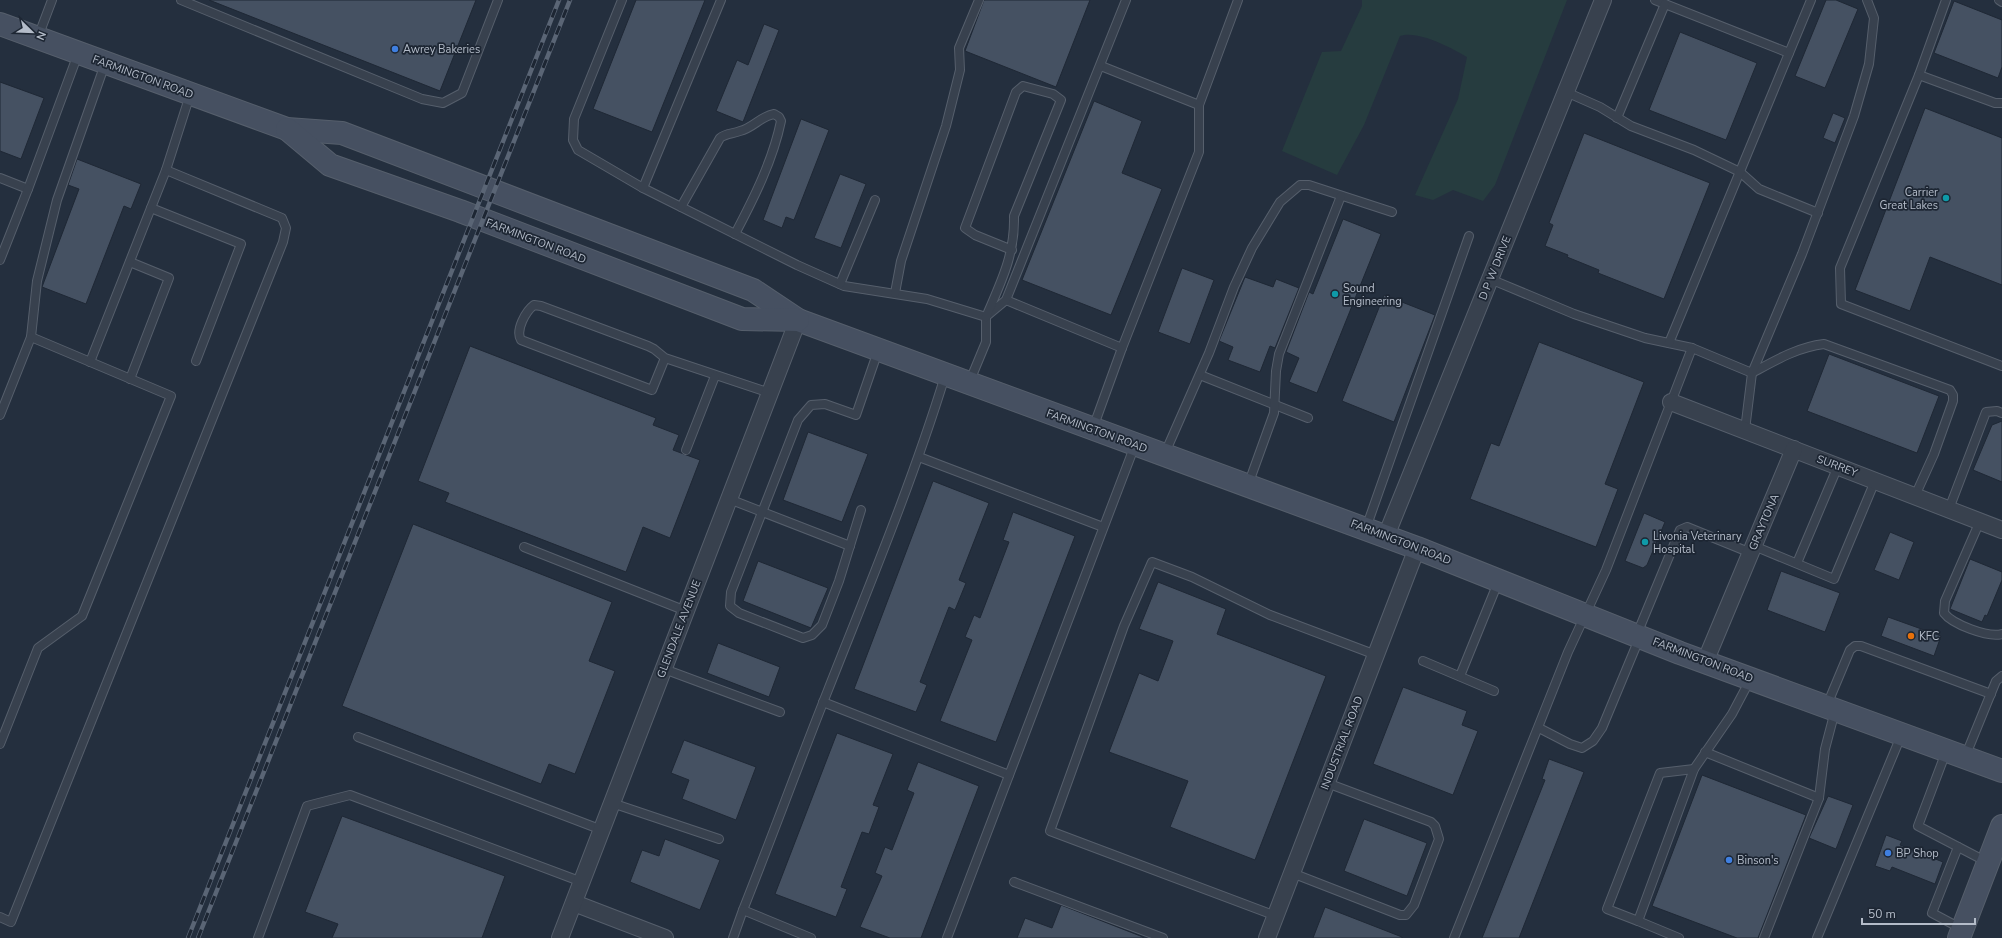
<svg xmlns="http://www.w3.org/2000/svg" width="2002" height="938" font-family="'Nunito Sans',sans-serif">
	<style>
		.green { fill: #263c3f }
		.building { fill: #455162; stroke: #1f2835 }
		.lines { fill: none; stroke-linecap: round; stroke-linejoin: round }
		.lane-casing { stroke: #565f6c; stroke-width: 10 }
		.street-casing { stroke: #565f6c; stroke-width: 18 }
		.secondary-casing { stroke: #565f6c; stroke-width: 24 }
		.lane { stroke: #38414e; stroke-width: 8 }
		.street { stroke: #38414e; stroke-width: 16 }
		.secondary { stroke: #465061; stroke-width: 22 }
		.rail-casing { stroke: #5a6575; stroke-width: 4.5 }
		.rail { stroke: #1d2633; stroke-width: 3; stroke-dasharray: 9; stroke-linecap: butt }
		.shop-dot { fill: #3f7fe0; stroke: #1d2633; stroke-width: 1.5 }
		.culture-dot { fill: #0f9aa8; stroke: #1d2633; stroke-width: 1.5 }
		.food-dot { fill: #e8710a; stroke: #1d2633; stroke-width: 1.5 }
		.labels { text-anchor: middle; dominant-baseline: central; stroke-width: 3.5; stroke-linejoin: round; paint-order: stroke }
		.poi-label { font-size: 11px; fill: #b4bcc9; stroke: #1d2633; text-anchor: start }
		.street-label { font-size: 11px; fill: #b4bcc9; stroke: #1d2633 }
	</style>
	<rect width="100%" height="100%" fill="#242f3e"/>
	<path class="green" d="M1362,0H1567L1495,185L1483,201L1453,190L1433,200L1415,195L1458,99L1467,57C1451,48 1419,30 1400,36L1364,125L1337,175L1282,151L1322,52L1341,51L1362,6Z"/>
	<g class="building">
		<polygon points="209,0 476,0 440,91"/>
		<polygon points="636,0 705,0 652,132 593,109"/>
		<polygon points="984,0 1090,0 1056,87 965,51"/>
		<polygon points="1826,0 1836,0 1858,9 1825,88 1795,76"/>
		<polygon points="1954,1 2002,20 2002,67 1998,78 1934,53"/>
		<polygon points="764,24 779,30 743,122 716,111 737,60 748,65"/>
		<polygon points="1680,32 1757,63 1726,140 1649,110"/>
		<polygon points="0,82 44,98 21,159 0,151"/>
		<polygon points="1094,101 1142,121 1122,173 1162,189 1111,315 1022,280"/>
		<polygon points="1925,108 2002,138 2002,285 1930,257 1910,311 1855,290"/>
		<polygon points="1833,113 1845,118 1835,143 1823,138"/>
		<polygon points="801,119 829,130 794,220 786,217 782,228 763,220"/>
		<polygon points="1584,133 1710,183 1664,299 1598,273 1599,270 1567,257 1568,255 1545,246 1553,225 1549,223"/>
		<polygon points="77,159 141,184 131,209 124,206 86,304 42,287 79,189 68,185"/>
		<polygon points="840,174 866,184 841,248 814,238"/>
		<polygon points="1343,219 1381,234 1317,393 1289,382 1299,358 1286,352 1309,292 1313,294"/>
		<polygon points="1182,268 1214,280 1190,344 1158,332"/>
		<polygon points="1245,277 1273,287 1276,279 1299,288 1275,348 1270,346 1260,372 1228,360 1233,347 1219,341"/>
		<polygon points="1384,295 1435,315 1394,422 1342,401"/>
		<polygon points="1539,342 1644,382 1605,484 1618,489 1596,547 1470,499 1491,443 1499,446"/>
		<polygon points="470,346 656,418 653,425 679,435 673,450 700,460 670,538 643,527 626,572 445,502 449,493 418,481"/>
		<polygon points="1829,354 1939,396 1917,453 1807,411"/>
		<polygon points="2002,421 2002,482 1973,470 1992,425"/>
		<polygon points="808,432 868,454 842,522 783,500"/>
		<polygon points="933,481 989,503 959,580 966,583 955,610 949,607 920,682 927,685 916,712 854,689"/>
		<polygon points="1013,512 1075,536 996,742 940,721 972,640 965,637 974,615 980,618 1009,542 1003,540"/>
		<polygon points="1644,513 1665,522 1647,565 1643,568 1625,561"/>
		<polygon points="413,524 612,602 589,661 615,671 575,774 549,764 541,784 342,706"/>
		<polygon points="1890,532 1914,542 1899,580 1874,570"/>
		<polygon points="1970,559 2002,572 2002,580 1987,616 1985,615 1982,622 1950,609"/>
		<polygon points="758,561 828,588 811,628 743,601"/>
		<polygon points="1781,571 1840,593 1825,632 1767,610"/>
		<polygon points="1158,582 1226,609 1217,634 1326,676 1255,860 1170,827 1188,781 1109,752 1139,673 1158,681 1173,641 1139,629"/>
		<polygon points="1888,617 1941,636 1934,656 1881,636"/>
		<polygon points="718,643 780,667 769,697 707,673"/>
		<polygon points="1403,687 1467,711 1462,725 1478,731 1453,795 1373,764"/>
		<polygon points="837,733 893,754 873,805 879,807 869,834 862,832 841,887 847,889 836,917 775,894"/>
		<polygon points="684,740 756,767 736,820 682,799 689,780 671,773"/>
		<polygon points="1549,759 1584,772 1519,938 1482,938 1545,780 1542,779"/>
		<polygon points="918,762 979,786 921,938 890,938 860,927 882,876 875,873 885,847 892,850 914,793 907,790"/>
		<polygon points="1702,775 1806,815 1758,938 1737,938 1652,906"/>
		<polygon points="1828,796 1853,805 1836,849 1809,838"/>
		<polygon points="342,816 505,876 482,938 332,938 338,924 305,912"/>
		<polygon points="1364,819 1427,843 1407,896 1344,871"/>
		<polygon points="1886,835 1902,841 1900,845 1943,862 1935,884 1892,867 1890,871 1875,866"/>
		<polygon points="665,839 720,860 700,910 630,882 642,850 659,856"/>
		<polygon points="1061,905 1143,937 1143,938 1017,938 1025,918 1052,928"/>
		<polygon points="1325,907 1402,937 1402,938 1313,938"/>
	</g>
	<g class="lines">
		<defs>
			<g id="lane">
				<polyline points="181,0 422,99 443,103 462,93 498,0"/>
				<polyline points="622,0 574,119 573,140 578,150 643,188 797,265 844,286 927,299 986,317 986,342 969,383"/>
				<polyline points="1655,0 1789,53"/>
				<polyline points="1999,0 2002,2"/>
				<polyline points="38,37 52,0"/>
				<polyline points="1101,66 1199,105"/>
				<polyline points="1919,75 1946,0"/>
				<polyline points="1566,92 1600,107 1631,126 1694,150 1740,172 1759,189 1818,213"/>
				<polyline points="2002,103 1995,103 1919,75 1840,268 1841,304 2002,366"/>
				<polyline points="1617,118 1665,4"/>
				<polyline points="0,178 28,189 78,54"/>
				<polyline points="643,188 721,0"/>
				<path d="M681,207L720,138C726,133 733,134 740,131C753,128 761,116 774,114L779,117L781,121C773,160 754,198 735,234"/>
				<polyline points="151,208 241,244 196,361"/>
				<polyline points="0,260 28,189"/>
				<polyline points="130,262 169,278 130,379"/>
				<path d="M1490,279L1574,314L1645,338L1692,348L1752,373C1776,360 1798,347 1824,344L1950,390L1953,395V401L1934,454L1915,496"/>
				<polyline points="840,284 875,200"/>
				<polyline points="895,293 901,261 946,126 960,70 959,48 979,0"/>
				<polyline points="1006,300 1122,348"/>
				<polyline points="988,315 1006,300 1126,0"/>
				<path d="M986,317C1001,282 1015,255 1014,216L1061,100L1053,94L1023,86L1016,92L965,228L975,235L1012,250"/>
				<polyline points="31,337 37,281 57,200 105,64"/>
				<polyline points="1669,343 1811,0"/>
				<path d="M665,358L654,349L648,346L541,306L534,305C526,311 515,330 521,340L652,390L665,358L770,393"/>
				<polyline points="90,362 166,170"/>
				<polyline points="1200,375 1308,418"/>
				<polyline points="0,415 31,337 171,396 82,616 38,648 0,744"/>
				<polyline points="1093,428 1122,348 1199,152 1199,105 1238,0"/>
				<polyline points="1745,430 1752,373 1802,254 1854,116 1869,64 1874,18 1867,0"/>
				<polyline points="686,450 715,376"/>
				<polyline points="1165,453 1209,353 1234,287 1252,248 1280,202 1300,185 1309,185 1392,212"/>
				<polyline points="919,457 1103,527"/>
				<polyline points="1248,485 1274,413 1276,371 1279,354 1341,196"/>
				<polyline points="729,499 850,546"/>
				<polyline points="1949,509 1986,412 1997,411 2002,413"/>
				<polyline points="861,510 839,581 822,625 812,635 803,638 739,613 730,606 731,592 798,420 811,405 825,404 856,415 878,351"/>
				<path d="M1980,521L1945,601L1944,613C1952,624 1988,638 2002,634"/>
				<polyline points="1366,528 1469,236"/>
				<polyline points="1754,546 1834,579 1875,481"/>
				<polyline points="524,547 686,611"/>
				<polyline points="1797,563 1838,466"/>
				<polyline points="1637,634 1680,530 1687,527 1751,553"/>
				<polyline points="1423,661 1494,691"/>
				<polyline points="664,669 780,712"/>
				<polyline points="1460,676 1499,580"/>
				<polyline points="823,702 1009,775"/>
				<polyline points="1827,705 1850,650 1855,646 1861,646 1991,694"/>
				<polyline points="1539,728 1570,744 1582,748 1593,741 1602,728 1639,639"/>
				<polyline points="358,737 602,830"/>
				<polyline points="1705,752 1819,798"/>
				<polyline points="1946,752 1918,826 1987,862"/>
				<polyline points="1965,757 1996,681 2002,676"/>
				<polyline points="612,803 719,839"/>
				<polyline points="1958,847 1932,913 1962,929"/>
				<polyline points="1292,873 1400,915 1406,915 1414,905 1439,839 1435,826 1431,822 1327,783"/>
				<polyline points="1014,882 1163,938"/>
				<path d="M743,910C772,837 799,763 828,690C869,586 912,483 945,376"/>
				<polyline points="1276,916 1050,831 1124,626 1152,562 1192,577 1270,615 1376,655"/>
				<polyline points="0,917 11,922 283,242 286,228 282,218 166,170 190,95"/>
				<polyline points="1638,921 1607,909 1660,773 1694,769"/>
				<polyline points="258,938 307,806 350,795 582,882"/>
				<polyline points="733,938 743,910 811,938"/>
				<polyline points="947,938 1135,445"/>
				<polyline points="1454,938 1568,652 1606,570 1692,348"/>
				<polyline points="1679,938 1638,921 1694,769 1732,714 1750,680"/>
				<polyline points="1764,938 1819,798 1825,749 1835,711"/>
				<polyline points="1817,938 1901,736"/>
			</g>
			<g id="street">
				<polyline points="1671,402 2002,530"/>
				<polyline points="1386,536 1603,0"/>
				<polyline points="1705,662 1794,449"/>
				<polyline points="574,903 665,938"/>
				<polyline points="560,938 798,320"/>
				<polyline points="1267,938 1417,548"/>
			</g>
			<g id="secondary">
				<polyline points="0,24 287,129 342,133 753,290 798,320 1417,548 1680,653 2002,771"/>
				<polyline points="287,129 330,165 460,211 742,319 798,320"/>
				<polyline points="1959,938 2002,826"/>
			</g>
		</defs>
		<use href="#lane" class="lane-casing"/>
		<use href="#street" class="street-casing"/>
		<use href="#secondary" class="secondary-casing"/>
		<use href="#lane" class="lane"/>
		<use href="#street" class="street"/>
		<use href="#secondary" class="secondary"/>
		<defs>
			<g id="rail">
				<polyline points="188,938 559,0"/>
				<polyline points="198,938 570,0"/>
			</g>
		</defs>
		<use href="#rail" class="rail-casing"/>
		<use href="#rail" class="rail"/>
	</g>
	<g class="shop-dot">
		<circle cx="395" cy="49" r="4"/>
		<circle cx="1888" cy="853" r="4"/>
		<circle cx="1729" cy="860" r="4"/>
	</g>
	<g class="culture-dot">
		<circle cx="1946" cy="198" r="4"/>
		<circle cx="1335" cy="294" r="4"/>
		<circle cx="1645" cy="542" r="4"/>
	</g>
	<circle class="food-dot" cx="1911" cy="636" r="4"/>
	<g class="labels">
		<g class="poi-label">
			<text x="403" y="49">Awrey Bakeries</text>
			<text x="1938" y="192" text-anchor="end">Carrier<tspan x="1938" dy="13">Great Lakes</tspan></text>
			<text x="1343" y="288">Sound<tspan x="1343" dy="13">Engineering</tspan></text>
			<text x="1653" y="536">Livonia Veterinary<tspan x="1653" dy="13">Hospital</tspan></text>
			<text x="1919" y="636">KFC</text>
			<text x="1896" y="853">BP Shop</text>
			<text x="1737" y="860">Binson's</text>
		</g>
		<g class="street-label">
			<text transform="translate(143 77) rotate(20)">FARMINGTON ROAD</text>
			<text transform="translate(536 241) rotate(21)">FARMINGTON ROAD</text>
			<text transform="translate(1495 268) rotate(-68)">D P W DRIVE</text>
			<text transform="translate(1097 431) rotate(20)">FARMINGTON ROAD</text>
			<text transform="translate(1837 466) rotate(21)">SURREY</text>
			<text transform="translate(1764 522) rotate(-67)">GRAYTONA</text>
			<text transform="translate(1401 542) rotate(21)">FARMINGTON ROAD</text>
			<text transform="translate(679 629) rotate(-69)">GLENDALE AVENUE</text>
			<text transform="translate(1703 660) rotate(21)">FARMINGTON ROAD</text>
			<text transform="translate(1342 743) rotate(-69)">INDUSTRIAL ROAD</text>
		</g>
	</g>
	<g transform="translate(32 32) rotate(113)" stroke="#1d2633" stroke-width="3" paint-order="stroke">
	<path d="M0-3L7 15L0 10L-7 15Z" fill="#b4bcc9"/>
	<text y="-6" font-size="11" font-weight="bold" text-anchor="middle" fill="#b4bcc9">N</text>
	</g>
	<path d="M1862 918v6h113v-6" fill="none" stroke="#b4bcc9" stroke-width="2"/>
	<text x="1868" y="918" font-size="12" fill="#b4bcc9" stroke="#1d2633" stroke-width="3" paint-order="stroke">50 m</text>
</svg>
